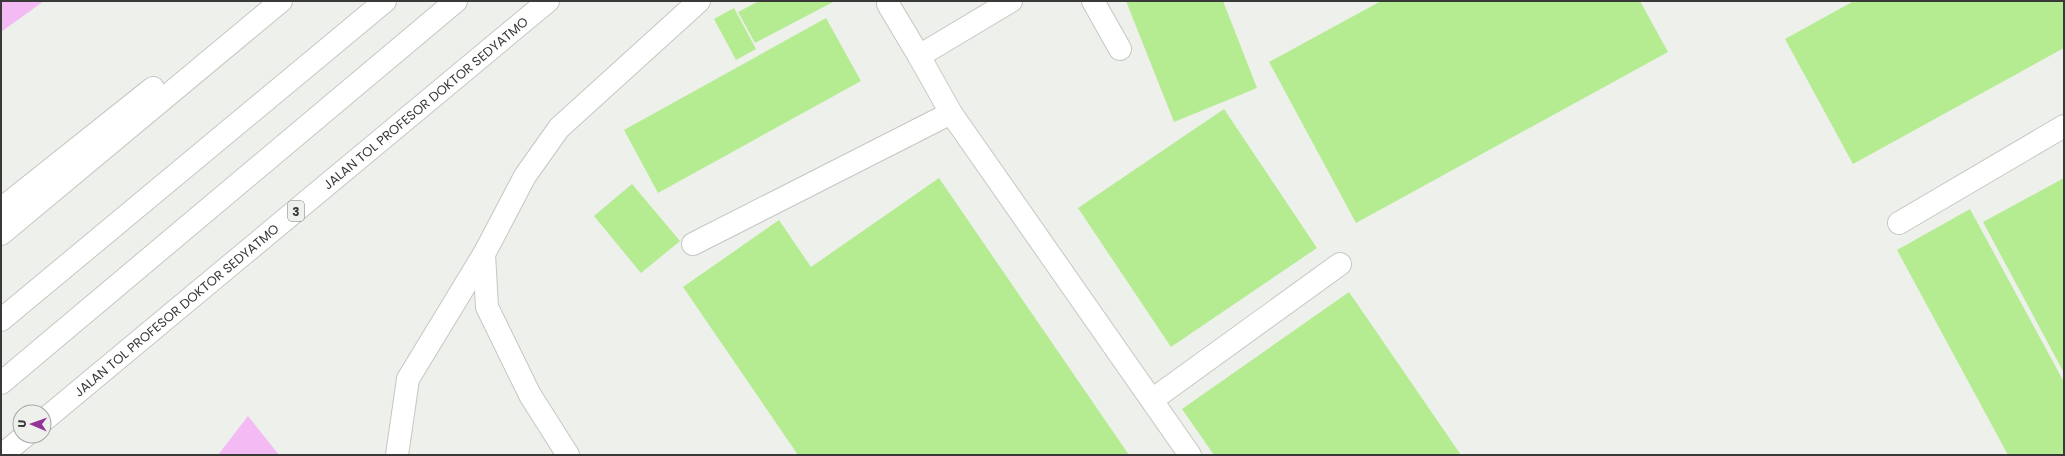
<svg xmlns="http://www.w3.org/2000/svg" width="2065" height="456" font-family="Poppins,sans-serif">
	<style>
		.green { fill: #f4baf4 }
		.building { fill: #b5ec92 }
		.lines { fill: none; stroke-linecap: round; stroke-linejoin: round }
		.minor-casing { stroke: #c4c7c3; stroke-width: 24 }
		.highway-casing { stroke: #c4c7c3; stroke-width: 24 }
		.minor { stroke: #fff; stroke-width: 22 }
		.highway { stroke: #fff; stroke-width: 22 }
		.labels { text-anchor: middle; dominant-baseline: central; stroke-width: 4; stroke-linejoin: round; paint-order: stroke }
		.shield { fill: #eef0ec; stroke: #6f716e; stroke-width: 1 }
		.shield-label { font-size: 12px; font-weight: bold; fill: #393a38 }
		.street-label { font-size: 13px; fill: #393a38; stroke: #eef0ec }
	</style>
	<rect width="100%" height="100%" fill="#eef0ec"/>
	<g class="green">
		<polygon points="1,1 44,1 1,32"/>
		<polygon points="248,416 279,455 218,455"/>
	</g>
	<g class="building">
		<polygon points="759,1 835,1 755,43 738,12"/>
		<polygon points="1126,1 1223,1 1257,88 1174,122"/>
		<polygon points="1381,1 1640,1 1668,52 1356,223 1269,62"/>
		<polygon points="1854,1 2064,1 2064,48 1853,164 1785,39"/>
		<polygon points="734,8 756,49 736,60 714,19"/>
		<polygon points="826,18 861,81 658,193 624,130"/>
		<polygon points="1224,109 1317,248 1171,347 1078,208"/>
		<polygon points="939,178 1129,455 798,455 683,287 779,220 811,267"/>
		<polygon points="2064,178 2064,373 1983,222"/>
		<polygon points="632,184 680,241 641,273 594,216"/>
		<polygon points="1970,209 2064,382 2064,453 2060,455 2008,455 1897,250"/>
		<polygon points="1349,292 1461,455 1214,455 1182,409"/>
	</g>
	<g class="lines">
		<defs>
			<g id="minor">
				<polyline points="1093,1 1120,49"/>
				<polyline points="888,4 919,56"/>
				<polyline points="951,113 919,56 1011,1"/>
				<polyline points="1899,223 2064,126"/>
				<polyline points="693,244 951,113 1190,455"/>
				<polyline points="1152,400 1340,264"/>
				<polyline points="397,455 408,379 484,254"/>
				<polyline points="568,455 530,395 487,307 484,254 525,176 559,128 699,1"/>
			</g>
			<g id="highway">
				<polyline points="1,209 153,88"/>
				<polyline points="1,234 281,1"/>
				<polyline points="1,320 385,1"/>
				<polyline points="1,383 456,1"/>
				<path id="s1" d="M44,420L548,1"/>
				<polyline points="2,455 25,436"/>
			</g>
		</defs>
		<use href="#minor" class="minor-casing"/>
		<use href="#highway" class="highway-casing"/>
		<use href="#minor" class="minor"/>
		<use href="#highway" class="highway"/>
	</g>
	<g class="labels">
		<rect class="shield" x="288" y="201" width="16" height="20" rx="3"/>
		<g class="shield-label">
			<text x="296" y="211">3</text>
		</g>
		<g class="street-label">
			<text stroke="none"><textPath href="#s1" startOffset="496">JALAN TOL PROFESOR DOKTOR SEDYATMO</textPath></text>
			<text stroke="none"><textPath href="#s1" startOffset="172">JALAN TOL PROFESOR DOKTOR SEDYATMO</textPath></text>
		</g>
	</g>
	<rect width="2065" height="456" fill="none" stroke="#393a38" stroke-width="4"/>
	<g transform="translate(32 424) rotate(272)"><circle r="19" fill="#eef0ec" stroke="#a6a7a4"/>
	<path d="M0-3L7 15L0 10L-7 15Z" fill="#963399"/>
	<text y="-6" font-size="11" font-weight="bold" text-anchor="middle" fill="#393a38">U</text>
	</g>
</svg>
